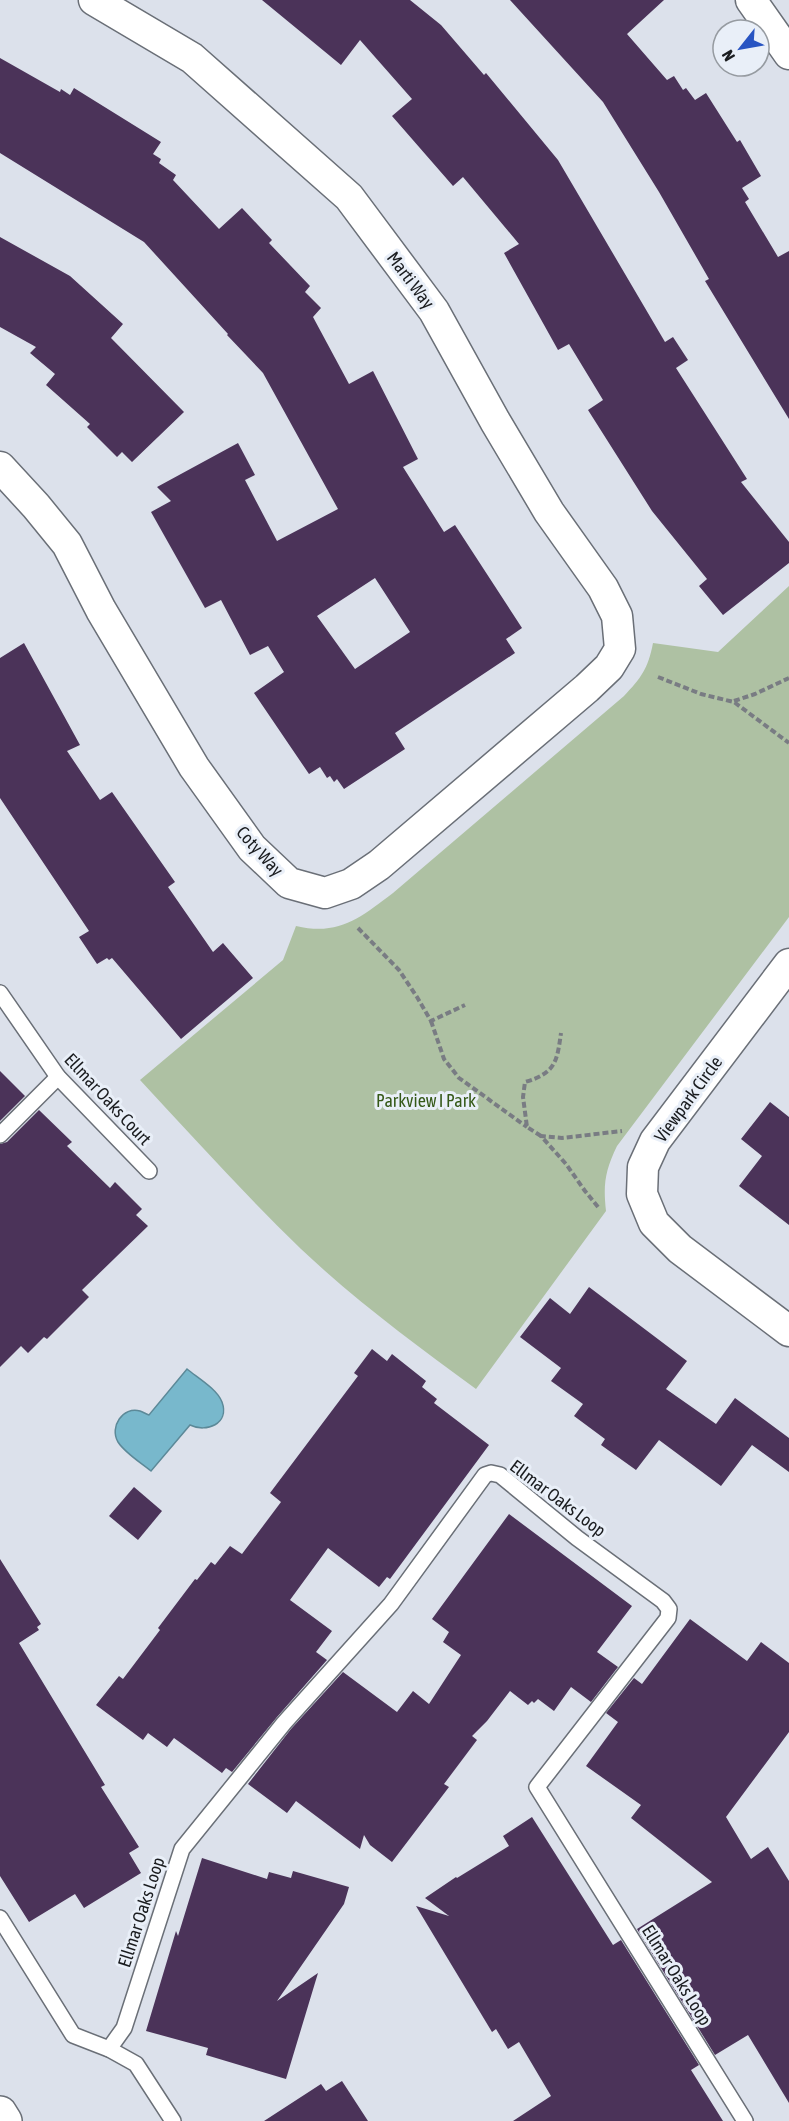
<svg xmlns="http://www.w3.org/2000/svg" width="789" height="2121" font-family="'Asap Condensed',sans-serif">
	<style>
		.green { fill: #aec1a3 }
		.water { fill: #78b8cc; stroke: #5c8998; stroke-width: 1.5 }
		.building { fill: #4b3359; fill-rule: evenodd }
		.lines { fill: none; stroke-linecap: round; stroke-linejoin: round }
		.lane-casing { stroke: #6a6f77; stroke-width: 18 }
		.street-casing { stroke: #6a6f77; stroke-width: 33 }
		.highway-casing { stroke: #6a6f77; stroke-width: 36 }
		.path { stroke: #797c83; stroke-width: 4; stroke-dasharray: 6 3; stroke-linecap: butt }
		.lane { stroke: #fff; stroke-width: 15 }
		.street { stroke: #fff; stroke-width: 30 }
		.highway { stroke: #fff; stroke-width: 33 }
		.labels { text-anchor: middle; dominant-baseline: central; stroke-width: 6; stroke-linejoin: round; paint-order: stroke }
		.street-label { font-size: 18px; fill: #1a1c1f; stroke: #e9eff8 }
		.park-label { font-size: 18px; fill: #355918; stroke: #e9eff8 }
	</style>
	<rect width="100%" height="100%" fill="#dce1eb"/>
	<path class="green" d="M789,586V917L617,1146C605,1171 603,1184 606,1211L476,1389C416,1345 356,1301 301,1249C245,1195 193,1137 140,1080L283,960L296,926C339,936 360,918 393,893L624,696C641,678 648,669 653,643L718,652Z"/>
	<path class="water" d="M187,1369C198,1378 217,1389 222,1402C230,1424 206,1433 190,1425L151,1471C140,1462 125,1453 118,1442C109,1427 123,1406 140,1411C143,1412 146,1414 149,1415Z"/>
	<g class="building">
		<polygon points="262,0 410,0 441,25 484,75 486,73 558,160 665,342 673,337 688,360 676,368 747,479 741,482 789,542 789,563 723,615 699,586 707,579 652,511 588,410 603,400 569,344 558,350 504,253 519,244 463,177 453,186 392,116 412,99 360,40 341,65"/>
		<polygon points="510,0 664,0 627,34 667,80 674,76 683,90 686,88 695,100 706,93 737,142 740,140 761,176 742,188 749,199 745,202 778,257 789,251 789,419 705,281 709,279 659,192 603,102"/>
		<path d="M0,58L60,92L61,89L70,95L74,88L161,142L153,154L161,159L159,163L176,175L173,180L219,229L242,208L272,240L269,243L310,286L305,292L321,308L313,317L349,384L373,371L418,459L403,467L444,532L455,525L522,628L506,639L515,653L395,733L405,749L344,789L337,779L334,782L330,776L327,778L320,767L309,774L254,693L284,672L268,646L250,655L221,600L205,608L151,512L171,501L157,487L238,443L255,475L245,480L277,541L338,509L263,373L227,335L228,334L144,242L0,153ZM375,578L410,632L355,669L317,616Z"/>
		<polygon points="0,237 70,276 123,324 111,338 184,412 132,462 122,452 117,457 87,427 90,424 46,385 55,374 30,353 36,347 0,327"/>
		<polygon points="24,643 80,745 67,751 100,800 112,792 175,882 168,887 213,952 223,943 253,978 181,1039 112,958 109,960 107,958 97,964 79,937 89,931 0,798 0,658"/>
		<polygon points="0,1071 25,1096 0,1121"/>
		<polygon points="770,1102 789,1117 789,1225 739,1186 762,1156 741,1139"/>
		<polygon points="39,1110 72,1142 67,1146 110,1188 115,1182 142,1209 136,1215 148,1226 82,1290 89,1297 47,1339 44,1337 28,1353 21,1346 0,1367 0,1144 7,1142"/>
		<polygon points="589,1287 687,1361 666,1389 716,1424 735,1398 789,1438 789,1472 752,1445 721,1486 659,1440 636,1470 601,1445 605,1439 574,1416 583,1404 551,1381 561,1368 520,1337 550,1298 570,1314"/>
		<polygon points="372,1349 387,1361 392,1354 426,1381 422,1387 437,1399 434,1403 489,1445 390,1579 387,1577 379,1587 328,1548 290,1600 332,1631 316,1652 327,1660 277,1717 232,1772 226,1768 222,1773 174,1738 167,1747 148,1733 143,1740 96,1705 119,1676 123,1679 160,1630 158,1628 195,1579 197,1580 211,1562 215,1565 230,1546 242,1554 281,1502 270,1493 358,1376 354,1373"/>
		<polygon points="134,1487 162,1511 138,1540 109,1516"/>
		<polygon points="509,1514 632,1606 597,1652 618,1667 591,1702 571,1687 554,1711 538,1699 534,1703 532,1701 528,1705 510,1691 487,1721 472,1736 477,1740 444,1784 449,1787 392,1862 370,1845 364,1835 360,1849 296,1801 287,1813 248,1784 291,1729 343,1672 397,1712 413,1691 429,1704 461,1655 443,1642 449,1632 432,1619"/>
		<polygon points="0,1559 41,1624 37,1627 39,1630 19,1643 105,1785 101,1787 139,1847 129,1853 141,1873 84,1908 75,1894 29,1922 0,1876"/>
		<polygon points="690,1619 747,1661 761,1642 789,1663 789,1732 726,1817 751,1859 768,1847 789,1881 789,2103 748,2035 715,2055 637,1929 712,1882 631,1818 641,1805 586,1766 618,1722 606,1713 634,1678 642,1684"/>
		<polygon points="532,1817 613,1945 621,1940 699,2065 691,2070 723,2121 513,2121 551,2096 519,2042 508,2049 496,2029 492,2032 416,1906 449,1916 425,1898 456,1877 457,1878 509,1846 503,1836"/>
		<polygon points="202,1858 267,1879 269,1872 291,1878 293,1871 349,1887 344,1904 277,2001 318,1973 286,2079 206,2055 208,2048 146,2031 176,1931 178,1936"/>
		<polygon points="342,2081 368,2121 264,2121 321,2084 326,2091"/>
	</g>
	<g class="lines">
		<defs>
			<g id="lane">
				<polyline points="0,993 58,1077 149,1171"/>
				<polyline points="0,1135 58,1077"/>
				<polyline points="0,1918 73,2035 109,2049 136,2064 173,2121"/>
				<polyline points="109,2049 124,2028 182,1849 284,1723 391,1604 485,1475 491,1473 500,1475 577,1538 663,1601 669,1609 668,1618 537,1787 745,2121"/>
			</g>
			<g id="street">
				<polyline points="751,0 789,54"/>
				<polyline points="0,467 36,506 67,544 101,610 194,767 252,848 289,883 325,893 351,884 379,865 587,688 609,667 620,649 617,616 603,588 549,512 495,421 434,311 349,197 192,58 94,0"/>
				<polyline points="789,964 655,1141 643,1167 642,1194 654,1223 680,1249 789,1331"/>
			</g>
			<polyline id="highway" points="0,2113 5,2121"/>
		</defs>
		<use href="#lane" class="lane-casing"/>
		<use href="#street" class="street-casing"/>
		<use href="#highway" class="highway-casing"/>
		<g class="path">
			<polyline points="658,677 701,694 734,702 789,743"/>
			<polyline points="734,701 755,694 789,678"/>
			<polyline points="358,928 399,970 417,997 431,1021 465,1005"/>
			<polyline points="431,1021 444,1059 459,1078 527,1127"/>
			<path d="M541,1136L527,1127L523,1097L525,1082C556,1073 557,1061 561,1033"/>
			<polyline points="598,1207 585,1191 566,1164 541,1136 562,1138 622,1131"/>
		</g>
		<use href="#lane" class="lane"/>
		<use href="#street" class="street"/>
		<use href="#highway" class="highway"/>
	</g>
	<g class="labels">
		<g class="street-label">
			<text transform="translate(411 280) rotate(53)">Marti Way</text>
			<text transform="translate(260 851) rotate(48)">Coty Way</text>
			<text transform="translate(108 1099) rotate(47)">Ellmar Oaks Court</text>
			<text transform="translate(688 1099) rotate(-54)">Viewpark Circle</text>
			<text transform="translate(558 1498) rotate(37)">Ellmar Oaks Loop</text>
			<text transform="translate(141 1912) rotate(-72)">Ellmar Oaks Loop</text>
			<text transform="translate(677 1975) rotate(58)">Ellmar Oaks Loop</text>
		</g>
		<g class="park-label">
			<text x="426" y="1100">Parkview I Park</text>
		</g>
	</g>
	<g transform="translate(741 48) rotate(239)"><circle r="28" fill="#e9eff8" stroke="#969ba1" stroke-width="1.5"/>
	<path d="M0-4.5L10 22L0 15L-10 22Z" fill="#2854c2"/>
	<text y="-9" font-size="16" font-weight="bold" text-anchor="middle" fill="#1a1c1f">N</text>
	</g>
</svg>
